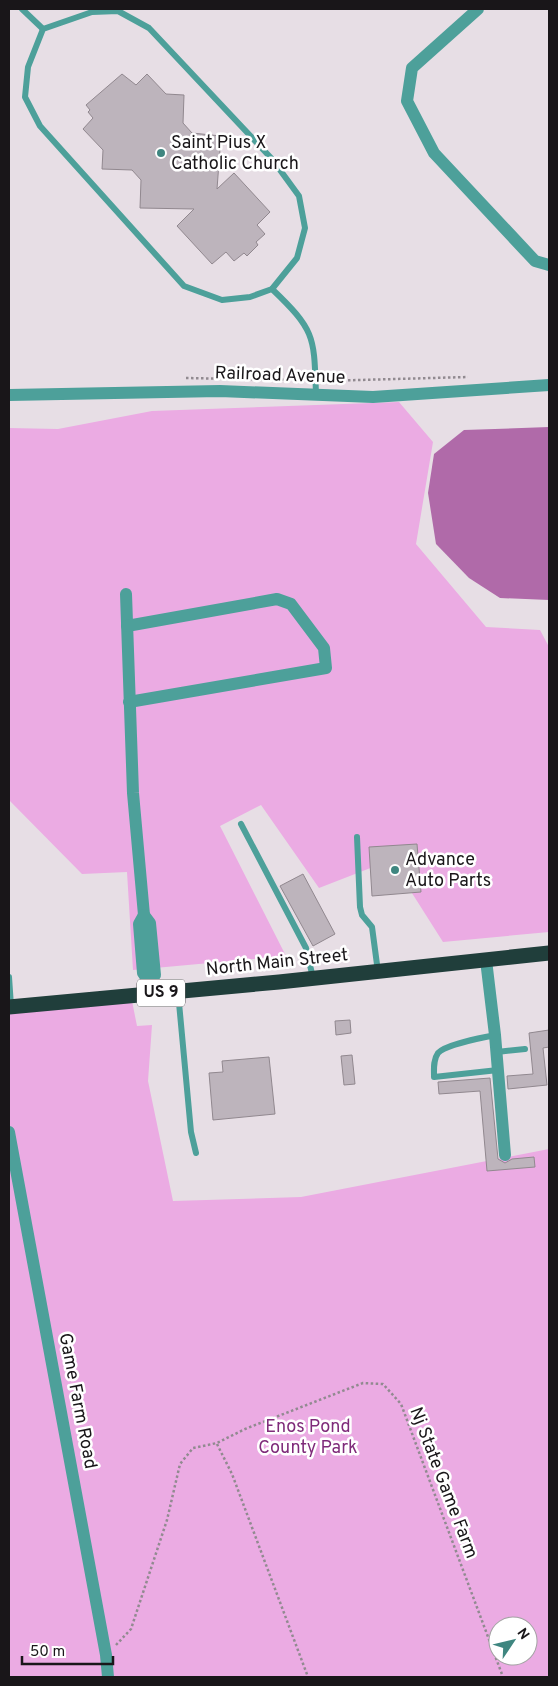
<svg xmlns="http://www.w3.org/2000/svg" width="558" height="1686" font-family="Overpass,sans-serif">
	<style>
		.green { fill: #ebabe3; fill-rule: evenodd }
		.water { fill: #b06aa9 }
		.building { fill: #bdb4bc; stroke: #91888f }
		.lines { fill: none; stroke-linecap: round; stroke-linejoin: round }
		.path { stroke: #918a90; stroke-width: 2.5; stroke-dasharray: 2.5 2.5; stroke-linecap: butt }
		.lane { stroke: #4da09a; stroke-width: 6 }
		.street { stroke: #4da09a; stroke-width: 12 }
		.highway { stroke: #203e3b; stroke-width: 15 }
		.poi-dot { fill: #3f8680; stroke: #fff; stroke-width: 2 }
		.labels { text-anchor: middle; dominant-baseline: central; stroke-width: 5; stroke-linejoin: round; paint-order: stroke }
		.shield { fill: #fff; stroke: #5e5c5e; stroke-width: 1 }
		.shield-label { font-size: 16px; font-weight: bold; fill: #191619 }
		.poi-label { font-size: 18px; fill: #191619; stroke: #fff; text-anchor: start }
		.street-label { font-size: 18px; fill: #191619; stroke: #fff }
		.park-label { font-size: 18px; fill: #7f2b7a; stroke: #fff }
	</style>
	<rect width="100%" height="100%" fill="#e7dee5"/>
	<g class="green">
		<polygon points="399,402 433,442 416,544 486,627 540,630 549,647 549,932 443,942 391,860 319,888 261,805 220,826 286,956 133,970 127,872 82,874 9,800 9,428 58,429 152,411"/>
		<path d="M131,996L137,1026L152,1025L148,1081L173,1201L301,1197L549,1149V1677H9V1007ZM498,1626H528V1656H498Z"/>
	</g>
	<polygon class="water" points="549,427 549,600 500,598 469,578 436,544 428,493 434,454 464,430"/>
	<g class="building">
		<polygon points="122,74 136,85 147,74 166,94 184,95 183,123 192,133 221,136 217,189 234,173 270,212 257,225 265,234 256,242 258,245 247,256 244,253 234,261 226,252 212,264 177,226 194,209 140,208 141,180 132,170 102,169 103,150 83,129 93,118 88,112 90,110 86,105"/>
		<polygon points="417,844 421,892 372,896 369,847"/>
		<polygon points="303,874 335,934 313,946 280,886"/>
		<polygon points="350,1020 351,1033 336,1035 335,1021"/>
		<polygon points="549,1030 549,1047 543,1048 547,1085 508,1089 507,1076 533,1074 529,1033"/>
		<polygon points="352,1055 355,1084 344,1085 341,1056"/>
		<polygon points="269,1057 275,1114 213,1120 209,1073 223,1072 222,1061"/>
		<polygon points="490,1078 498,1159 505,1163 512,1159 534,1157 535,1167 487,1171 480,1091 439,1094 438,1082"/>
	</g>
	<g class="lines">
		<g class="path">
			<polyline points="186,378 291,380"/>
			<polyline points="323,381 468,377"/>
			<polyline points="217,1444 232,1474 308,1677"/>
			<polyline points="116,1645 131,1629 167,1520 180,1464 193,1448 217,1443 245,1429 363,1383 383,1384 401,1404 503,1677"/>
		</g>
		<g class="lane">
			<polyline points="22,9 43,29"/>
			<polygon points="118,11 149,28 272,159 299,196 305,228 297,258 272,289 250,297 222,300 184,286 40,126 25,97 28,67 43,29 92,12"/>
			<path d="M272,289C316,331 314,337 316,395"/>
			<polyline points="241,824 306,948 313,978"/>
			<polyline points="357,837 360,907 362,915 372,927 378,972"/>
			<polyline points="9,977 11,1006"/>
			<polyline points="178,992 191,1132 196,1153"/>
			<path d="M495,1035C482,1038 446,1044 438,1053C433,1060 434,1069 434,1077L498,1070"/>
			<polyline points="497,1052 525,1049"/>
		</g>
		<g class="street">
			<polyline points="478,9 412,68 407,101 434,153 535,261 549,265"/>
			<polyline points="9,395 220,391 373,397 549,385"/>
			<polyline points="126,594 133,793 144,915"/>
			<polyline points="127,626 277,599 291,604 324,648 326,668 129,702"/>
			<polyline points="486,960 495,1035 505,1155"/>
			<polyline points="149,982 155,975 150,923 144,915 139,924 143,973 149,982 150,994"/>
			<polyline points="9,1132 106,1655 108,1677"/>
		</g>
		<polyline class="highway" points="9,1007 279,982 549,953"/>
	</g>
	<g class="poi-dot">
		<circle cx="161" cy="153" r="5"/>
		<circle cx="395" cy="870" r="5"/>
	</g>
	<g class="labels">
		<rect class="shield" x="137" y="979.5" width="48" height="27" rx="4"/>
		<g class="shield-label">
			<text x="161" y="993">US 9</text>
		</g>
		<g class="poi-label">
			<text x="171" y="143">Saint Pius X<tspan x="171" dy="21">Catholic Church</tspan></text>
			<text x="405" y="860">Advance<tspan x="405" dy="21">Auto Parts</tspan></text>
		</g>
		<g class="street-label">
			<text transform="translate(280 376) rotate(2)">Railroad Avenue</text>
			<text transform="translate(277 963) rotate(-6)">North Main Street</text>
			<text transform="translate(77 1401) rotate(79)">Game Farm Road</text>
			<text transform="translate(443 1483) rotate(69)">Nj State Game Farm</text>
		</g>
		<g class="park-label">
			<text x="308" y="1427">Enos Pond<tspan x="308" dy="21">County Park</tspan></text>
		</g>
	</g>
	<rect width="558" height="1686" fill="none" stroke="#191619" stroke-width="20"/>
	<g transform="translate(513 1641) rotate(55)"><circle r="24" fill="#ffffff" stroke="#a3a2a3"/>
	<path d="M0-4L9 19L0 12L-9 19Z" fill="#3f8680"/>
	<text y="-8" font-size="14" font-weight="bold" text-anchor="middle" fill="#191619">N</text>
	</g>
	<path d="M22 1656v8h91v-8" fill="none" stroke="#191619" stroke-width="2.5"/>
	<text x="30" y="1656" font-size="15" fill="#191619" stroke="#ffffff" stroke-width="4" paint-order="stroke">50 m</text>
</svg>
